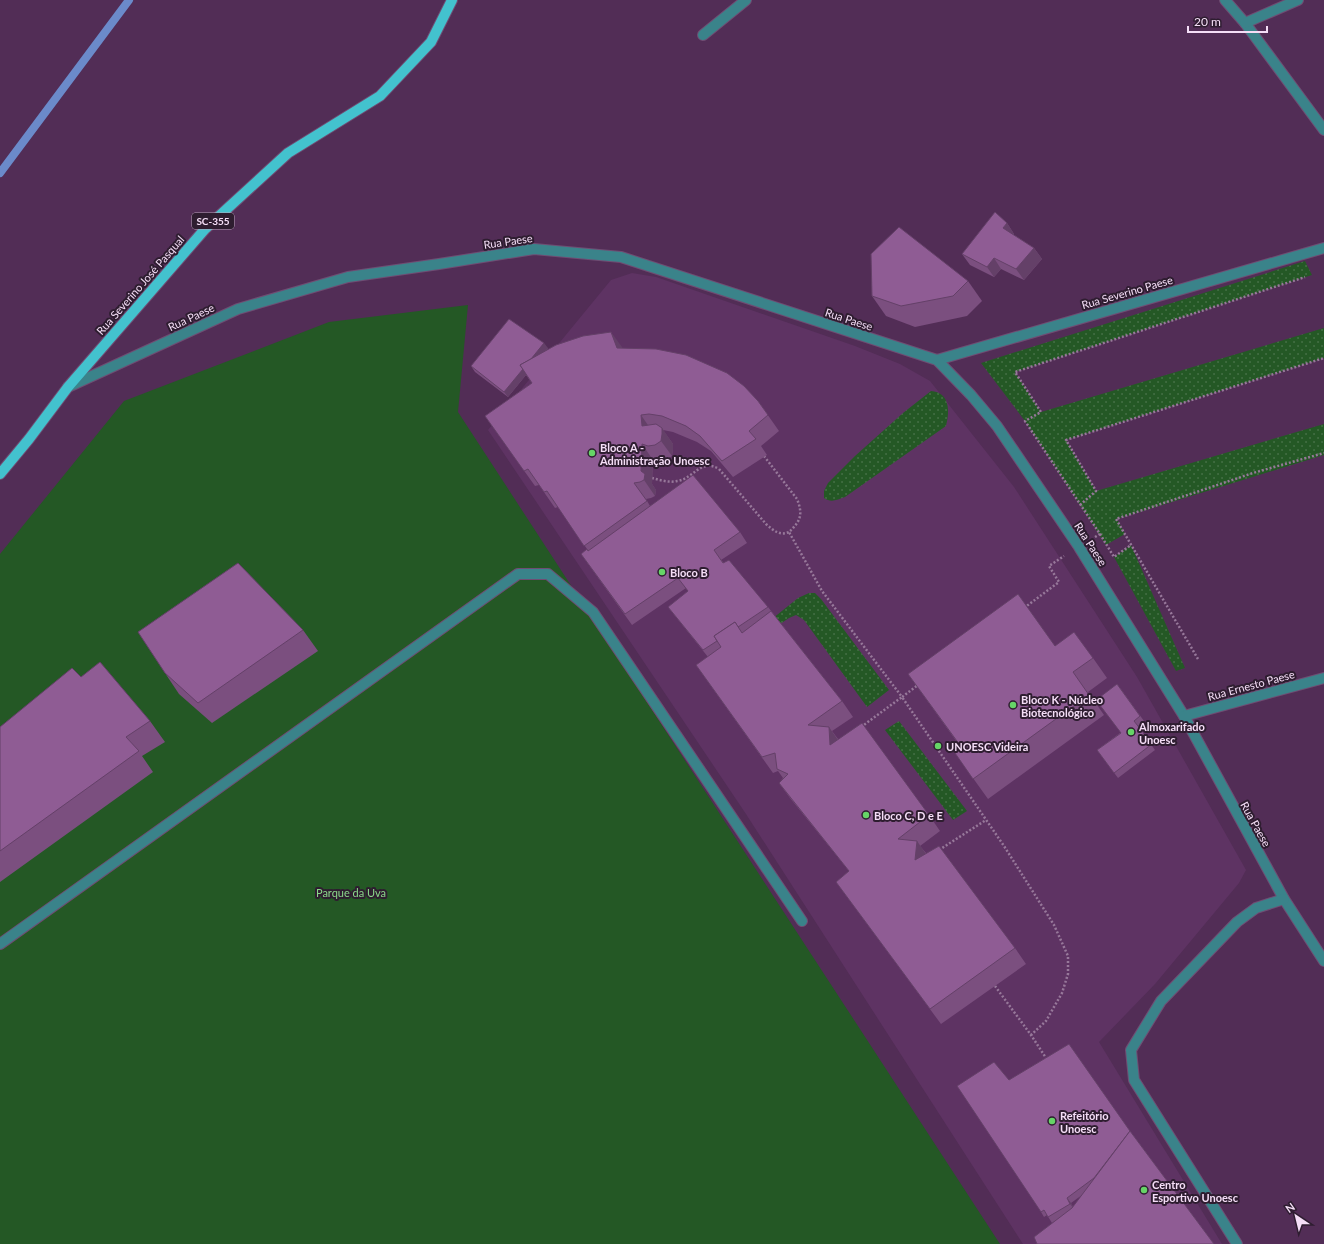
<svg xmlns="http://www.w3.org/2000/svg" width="1324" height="1244" font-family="Lato,sans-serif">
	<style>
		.built { fill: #5e3363 }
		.grass { fill: url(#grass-dots) }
		.park { fill: #245825 }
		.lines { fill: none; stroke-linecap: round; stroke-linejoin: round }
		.stream { stroke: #6b8aca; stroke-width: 8 }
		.minor-casing { stroke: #6f4d73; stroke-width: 12 }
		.major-casing { stroke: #6f4d73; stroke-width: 12 }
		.path { stroke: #97789a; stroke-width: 2.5; stroke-dasharray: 2 2; stroke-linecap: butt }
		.minor { stroke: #3a838a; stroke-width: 10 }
		.major { stroke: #43c2ce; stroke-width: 10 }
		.wall { fill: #7b4f7f; fill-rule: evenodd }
		.shaded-wall { fill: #644068 }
		.building { fill: #8f5c94; stroke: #644068 }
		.poi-dot { fill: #66d467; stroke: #2e1d30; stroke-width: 1.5 }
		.labels { text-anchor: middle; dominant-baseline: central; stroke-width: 4; stroke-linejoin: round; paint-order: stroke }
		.shield { fill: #2e1d30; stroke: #b9a4bb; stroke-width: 1 }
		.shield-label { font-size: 10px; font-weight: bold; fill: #f5def7 }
		.street-label { font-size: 11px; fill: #f5def7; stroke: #2e1d30 }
		.poi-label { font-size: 11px; font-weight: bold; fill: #f5def7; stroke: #2e1d30; text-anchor: start }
		.park-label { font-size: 11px; fill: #8ad789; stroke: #2e1d30 }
	</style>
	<defs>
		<pattern id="grass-dots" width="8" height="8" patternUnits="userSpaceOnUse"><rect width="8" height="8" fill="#245825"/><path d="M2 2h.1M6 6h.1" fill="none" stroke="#447045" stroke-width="1.8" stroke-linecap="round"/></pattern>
	</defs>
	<rect width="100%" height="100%" fill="#522d56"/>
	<polygon class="built" points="632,273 656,277 855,346 900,364 930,381 1014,487 1137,677 1246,870 1239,883 1155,984 1099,1042 1222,1244 1023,1244 746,814 488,430 611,280"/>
	<g class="grass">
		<polygon points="1305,261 1312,275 1015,372 1041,412 1324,328 1324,358 1066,440 1096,491 1324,424 1324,455 1117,519 1125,534 1106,545 1025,421 981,363"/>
		<path d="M931,391C950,392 950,412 946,426L845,497C837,500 831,503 824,498V491L828,483L855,456L903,413Z"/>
		<polygon points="1131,545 1185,668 1176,671 1114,557"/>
		<polygon points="809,593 815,593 821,599 889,690 867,707 804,620 796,615 789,618 771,630 767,623 798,598"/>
		<polygon points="899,721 967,811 953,820 885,730"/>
	</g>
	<polygon class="park" points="468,305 458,412 1000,1244 0,1244 0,554 124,401 329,322"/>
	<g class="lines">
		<polyline class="stream" points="0,173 129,0"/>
		<defs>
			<g id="minor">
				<polyline points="1225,0 1245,23 1324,130"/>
				<polyline points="1245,23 1298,0"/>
				<polyline points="703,35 746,0"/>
				<polyline points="937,360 1324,248"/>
				<polyline points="68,387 238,309 348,277 439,264 534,249 621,257 937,360 971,395 997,426 1079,547 1184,716 1284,899 1324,961"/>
				<polyline points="1184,716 1324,678"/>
				<polyline points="0,944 518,574 548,574 593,612 802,921"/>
				<polyline points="1237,1244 1134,1080 1131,1050 1161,1001 1237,922 1256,908 1284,899"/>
			</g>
			<polyline id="major" points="0,474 29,439 68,387 205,229 288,153 380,96 431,42 452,0"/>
		</defs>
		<use href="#minor" class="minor-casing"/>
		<use href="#major" class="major-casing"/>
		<g class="path">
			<path d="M764,456L797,499C803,514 801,521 789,532L822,591L902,697L918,685"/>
			<path d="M652,478C660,480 669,483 677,481C694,479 700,458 719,469L766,524C774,531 780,536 789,532"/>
			<polyline points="1080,505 1096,491 1066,440 1324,358"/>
			<polyline points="1100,534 1114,557 1131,545"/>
			<polyline points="1095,537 1100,534 1025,421 1041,412 1015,372 1305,277"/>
			<polyline points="1024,608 1059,582 1049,566 1064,556"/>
			<polyline points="1198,659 1116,519 1253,473 1324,453"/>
			<polyline points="861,727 902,697 1004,846 1054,925 1068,956 1068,974 1062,993 1046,1021 1031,1035"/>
			<polyline points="939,850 986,820"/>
			<polyline points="995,986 1031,1035 1048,1061"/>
		</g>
		<use href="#minor" class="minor"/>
		<use href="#major" class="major"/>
	</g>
	<g class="wall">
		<polygon points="1007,223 1014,234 1014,235 1034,248 1042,259 1024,280 1001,269 994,277 970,265 962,254"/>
		<polygon points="968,281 982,301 967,316 915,327 886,316 872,296"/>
		<polygon points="622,347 622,348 758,401 779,431 761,446 767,455 733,477 711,451 697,442 673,432 663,430 673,444 673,449 672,456 666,460 659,462 653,460 652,484 656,490 655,496 651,498 646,499 650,506 740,532 747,543 721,560 768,607 842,701 853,717 832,731 838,739 929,815 940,831 920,846 926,853 1015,948 1026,964 941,1024 836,882 849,871 790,798 779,783 783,778 778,771 773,773 696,665 708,657 668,607 688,591 686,588 632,625 581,554 587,549 558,507 555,508 539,485 535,486 485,416 532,383 526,375 508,397 475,372 471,366 548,348 546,351"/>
		<polygon points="303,630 318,651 212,723 179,694 165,673"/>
		<polygon points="1055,646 1093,658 1107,678 1088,692 1104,715 988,799 955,753 962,749 908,674"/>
		<polygon points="81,677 150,721 165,742 142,756 153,772 0,882 0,727"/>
		<polygon points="1117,684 1144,721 1138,726 1155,750 1118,778 1097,750 1120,733"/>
		<path d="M1009,1080L1130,1131L1214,1244L1055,1221L1052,1223L1047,1215L1044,1217L1041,1212ZM1082,1195L1073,1207L1071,1203Z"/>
	</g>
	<g class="shaded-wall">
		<polygon points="1007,223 1014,234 1011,239 1003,228"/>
		<polygon points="1034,248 1042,259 1024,280 1016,269"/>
		<polygon points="994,258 1001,269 994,277 987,267"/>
		<polygon points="611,332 622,347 628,364 617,348"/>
		<polygon points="544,343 548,348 508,397 504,392"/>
		<polygon points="641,415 652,431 642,426"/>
		<polygon points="662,428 673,444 673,449 672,456 661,441"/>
		<polygon points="642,444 653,460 652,484 656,490 655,496 644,480 641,471"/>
		<polygon points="829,727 840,743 830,745"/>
		<polygon points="917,841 928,857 915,860"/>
		<polygon points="1067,1198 1071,1203 1074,1209 1070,1204"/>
	</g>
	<g class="building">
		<polygon points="995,212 1007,223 1003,228 1034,248 1016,269 994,258 987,267 962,254"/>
		<polygon points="899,227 968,281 953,296 901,306 872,296 871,254"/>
		<polygon points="509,319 544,343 531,359 520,365 523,369 504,392 471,366"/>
		<polygon points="611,332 617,348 656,349 686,355 727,373 744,386 758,401 768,415 749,431 756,439 722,461 700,436 686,426 662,416 649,414 641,415 642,426 656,424 662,428 662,434 661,441 655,445 648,446 642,444 641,471 645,474 644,480 640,482 634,483 647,501 584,546 547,491 544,492 528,469 524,471 485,416 532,383 520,365 556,345 583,336"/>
		<polygon points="693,475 740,532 714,550 723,563 729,560 768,607 738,627 735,622 714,636 717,641 703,650 668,607 688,591 678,578 625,614 581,554 587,549 588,551"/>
		<polygon points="238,563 303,630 198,703 165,673 138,632"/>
		<polygon points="1018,594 1055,646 1074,632 1093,658 1073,672 1089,695 973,779 955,753 962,748 908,674"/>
		<polygon points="771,611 842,701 808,725 829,727 830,745 862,723 929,815 898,839 917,841 915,860 939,846 1015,948 930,1009 836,882 849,871 779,783 788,774 777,769 775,753 762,757 696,665 721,647 714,636 735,622 742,633"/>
		<polygon points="100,662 150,721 126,737 139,751 0,851 0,727 72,668 81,677"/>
		<polygon points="1117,684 1140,716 1134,721 1152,744 1114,773 1097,750 1121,733 1096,700"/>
		<polygon points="1069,1044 1130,1131 1094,1178 1067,1198 1070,1204 1048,1217 1044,1210 1041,1212 957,1086 994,1062 1009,1080"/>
		<polygon points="1130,1131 1214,1244 1037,1244 1034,1237 1072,1208"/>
	</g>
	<g class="poi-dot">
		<circle cx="592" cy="453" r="4"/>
		<circle cx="662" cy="572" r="4"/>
		<circle cx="1013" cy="705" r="4"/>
		<circle cx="1131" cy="732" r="4"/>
		<circle cx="938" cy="746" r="4"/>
		<circle cx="866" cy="815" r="4"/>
		<circle cx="1052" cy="1121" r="4"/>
		<circle cx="1144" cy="1190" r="4"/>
	</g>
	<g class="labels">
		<rect class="shield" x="192" y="213" width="42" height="16" rx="3"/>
		<g class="shield-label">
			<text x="213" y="221">SC-355</text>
		</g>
		<g class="street-label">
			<text transform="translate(508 241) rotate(-8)">Rua Paese</text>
			<text transform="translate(140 285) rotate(-49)">Rua Severino José Pasqual</text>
			<text transform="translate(1127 292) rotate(-16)">Rua Severino Paese</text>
			<text transform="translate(191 317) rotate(-25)">Rua Paese</text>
			<text transform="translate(849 319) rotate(18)">Rua Paese</text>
			<text transform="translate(1091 544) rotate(57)">Rua Paese</text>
			<text transform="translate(1251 685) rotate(-15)">Rua Ernesto Paese</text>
			<text transform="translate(1256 824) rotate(61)">Rua Paese</text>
		</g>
		<g class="poi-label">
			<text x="600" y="447">Bloco A -<tspan x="600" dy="13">Administração Unoesc</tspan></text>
			<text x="670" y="572">Bloco B</text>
			<text x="1021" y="699">Bloco K - Núcleo<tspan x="1021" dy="13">Biotecnológico</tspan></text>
			<text x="1139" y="726">Almoxarifado<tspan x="1139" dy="13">Unoesc</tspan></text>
			<text x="946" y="746">UNOESC Videira</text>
			<text x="874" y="815">Bloco C, D e E</text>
			<text x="1060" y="1115">Refeitório<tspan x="1060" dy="13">Unoesc</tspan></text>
			<text x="1152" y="1184">Centro<tspan x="1152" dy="13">Esportivo Unoesc</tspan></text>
		</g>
		<g class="park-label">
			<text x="351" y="892">Parque da Uva</text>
		</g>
	</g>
	<g transform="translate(1296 1216) rotate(325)" stroke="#2e1d30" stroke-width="3" paint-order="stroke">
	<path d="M0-3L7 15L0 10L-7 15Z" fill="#f5def7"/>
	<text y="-6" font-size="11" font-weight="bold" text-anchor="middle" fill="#f5def7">N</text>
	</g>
	<path d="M1188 26v6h79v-6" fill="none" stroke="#f5def7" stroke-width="2"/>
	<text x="1194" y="26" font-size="12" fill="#f5def7" stroke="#2e1d30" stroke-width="3" paint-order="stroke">20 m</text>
</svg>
